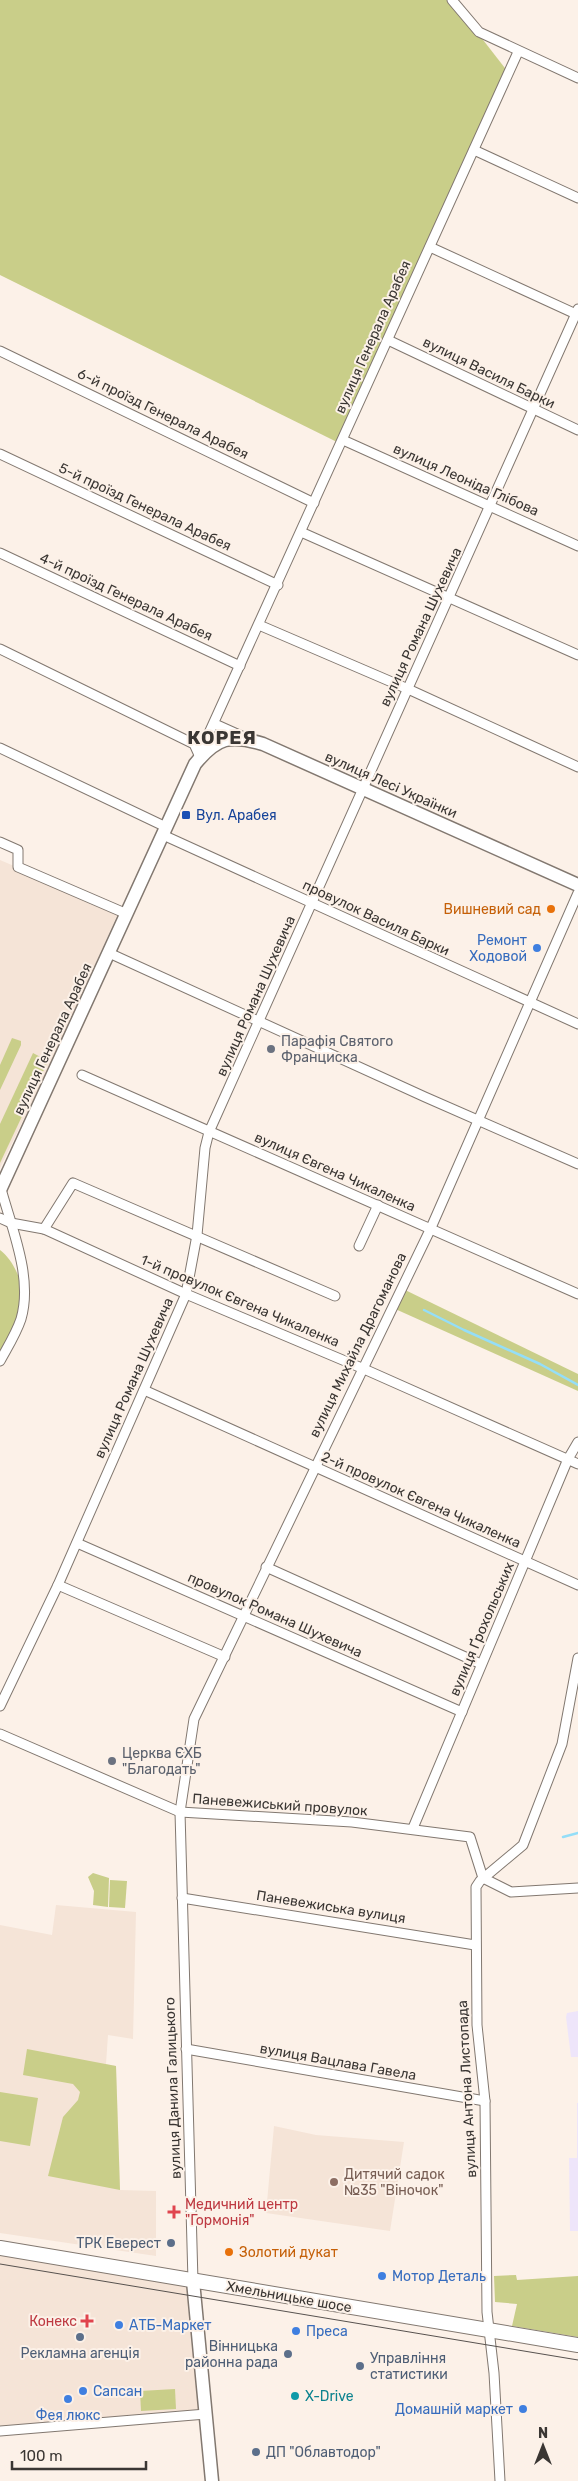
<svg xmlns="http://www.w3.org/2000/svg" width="578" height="2481" font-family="Rubik,sans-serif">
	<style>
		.built { fill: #f5e4d7 }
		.industrial { fill: #eee5fa }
		.green { fill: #c9ce89 }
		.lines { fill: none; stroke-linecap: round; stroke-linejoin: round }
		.stream { stroke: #94def8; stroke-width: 2.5 }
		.minor-casing { stroke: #827870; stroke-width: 11 }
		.secondary-casing { stroke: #827870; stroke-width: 15 }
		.primary-casing { stroke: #827870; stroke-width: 16 }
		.minor { stroke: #fff; stroke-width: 9 }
		.secondary { stroke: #fff; stroke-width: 12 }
		.primary { stroke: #fff; stroke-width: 14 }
		.tram { stroke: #57524f; stroke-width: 1 }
		.transit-dot { fill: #1a4fb4; stroke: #fcf1e8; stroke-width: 2 }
		.food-dot { fill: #e8710a; stroke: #fcf1e8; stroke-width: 2 }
		.shop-dot { fill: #3f7fe0; stroke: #fcf1e8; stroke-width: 2 }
		.worship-dot { fill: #6b7280; stroke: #fcf1e8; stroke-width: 2 }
		.education-dot { fill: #8d6e63; stroke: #fcf1e8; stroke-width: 2 }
		.health-dot { fill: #e0444e; stroke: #fcf1e8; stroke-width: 2 }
		.service-dot { fill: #5c6f8a; stroke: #fcf1e8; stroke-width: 2 }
		.culture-dot { fill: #0f9aa8; stroke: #fcf1e8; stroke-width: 2 }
		.labels { text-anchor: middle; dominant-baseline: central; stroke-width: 4; stroke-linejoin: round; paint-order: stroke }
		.street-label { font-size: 14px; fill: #3a3633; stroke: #fcf1e8 }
		.transit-label { font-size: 14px; fill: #164399; stroke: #fcf1e8; text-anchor: start }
		.food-label { font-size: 14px; fill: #c56008; stroke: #fcf1e8; text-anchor: end }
		.shop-label { font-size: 14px; fill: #366cbe; stroke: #fcf1e8; text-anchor: start }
		.worship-label { font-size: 14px; fill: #5b616d; stroke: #fcf1e8; text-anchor: start }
		.education-label { font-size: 14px; fill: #785e54; stroke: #fcf1e8; text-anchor: start }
		.health-label { font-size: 14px; fill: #be3a42; stroke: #fcf1e8; text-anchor: start }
		.service-label { font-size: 14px; fill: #4e5e75; stroke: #fcf1e8; text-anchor: end }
		.culture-label { font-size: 14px; fill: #0d838f; stroke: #fcf1e8; text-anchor: start }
		.district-label { font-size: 19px; font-weight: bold; letter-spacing: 1px; fill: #3a3633; stroke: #fcf1e8 }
	</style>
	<rect width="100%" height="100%" fill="#fcf1e8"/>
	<g class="built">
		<polygon points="0,860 119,911 52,1061 0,1168"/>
		<polygon points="56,1905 136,1912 133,2039 108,2035 106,2064 116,2066 120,2190 156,2191 156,2256 0,2233 0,1925 52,1935"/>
		<polygon points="274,2126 316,2135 404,2142 390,2231 266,2213"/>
		<polygon points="0,2253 193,2286 206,2414 0,2431"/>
	</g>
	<g class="industrial">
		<polygon points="578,2011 578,2057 571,2057 566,2017 567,2013"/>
		<polygon points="577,2103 578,2103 578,2231 570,2231 569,2158 577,2158"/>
	</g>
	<g class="green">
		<polygon points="0,0 452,0 508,72 341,444 0,275"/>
		<polygon points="12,1038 21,1041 21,1045 0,1090 0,1065"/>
		<polygon points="33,1053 48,1061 0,1163 0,1124"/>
		<path d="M0,1250C14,1260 24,1285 24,1302L0,1361Z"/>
		<polygon points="401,1288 578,1374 578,1391 393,1308"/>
		<polygon points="93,1873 109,1878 108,1907 93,1905 94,1891 88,1877"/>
		<polygon points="110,1880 127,1881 125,1908 109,1907"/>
		<polygon points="27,2049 116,2066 120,2190 48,2176 63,2117 78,2100 80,2092 73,2084 23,2075"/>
		<polygon points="0,2092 38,2098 30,2146 0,2141"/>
		<polygon points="516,2275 517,2280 578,2276 578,2337 512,2326 517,2304 495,2302 494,2276"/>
		<polygon points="175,2389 176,2409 141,2411 140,2391"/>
	</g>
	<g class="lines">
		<g class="stream">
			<polyline points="424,1310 464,1330 540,1364 578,1385"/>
			<polyline points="563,1837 578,1833"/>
		</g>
		<defs>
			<g id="minor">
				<polyline points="452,0 479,32 578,78"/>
				<polyline points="474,150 578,198"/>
				<polyline points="430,247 578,315"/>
				<polyline points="388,340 578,430"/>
				<polyline points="0,351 314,503"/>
				<polyline points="343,440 578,546"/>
				<polyline points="0,454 278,585"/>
				<polyline points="301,532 578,655"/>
				<polyline points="0,553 240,666"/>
				<polyline points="259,625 408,689 578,767"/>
				<polyline points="0,649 194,744 199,755"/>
				<polyline points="215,724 244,737"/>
				<polyline points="0,748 166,827"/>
				<polyline points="199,755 518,52"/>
				<polyline points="163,835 578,1024"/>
				<polyline points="0,842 18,850 18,867 127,914"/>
				<polyline points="109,953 425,1097 578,1164"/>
				<polyline points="82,1075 578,1294"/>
				<polyline points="0,1218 11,1223 44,1229 186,1294 364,1369 578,1464"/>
				<polyline points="44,1229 73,1183 335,1296"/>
				<polyline points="359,1246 378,1205"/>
				<path d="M0,1361C7,1348 16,1334 21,1319C33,1278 12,1229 1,1189"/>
				<polyline points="144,1390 578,1585"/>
				<polyline points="77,1543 462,1712"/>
				<polyline points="266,1567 481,1664"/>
				<polyline points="58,1585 225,1657"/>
				<polyline points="0,1706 58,1585 186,1294 197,1235 205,1148 209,1132 578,309"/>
				<polyline points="0,1734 180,1812 352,1822 470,1837 483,1878 511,1892 578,1888"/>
				<polyline points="413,1828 568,1459 578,1442"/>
				<polyline points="182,1898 475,1945"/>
				<polyline points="186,2049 485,2101"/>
				<polyline points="193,2281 180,1812 194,1719 430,1230 578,893"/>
				<polyline points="0,2431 206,2414"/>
				<polyline points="500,2481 494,2373 487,2312 485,2101 477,2025 476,1887 480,1881 523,1845 562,1744 578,1658"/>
			</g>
			<g id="secondary">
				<path d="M0,1190L195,764C217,737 230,734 263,744L578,885"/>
				<polyline points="193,2281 212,2481"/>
			</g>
			<polyline id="primary" points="0,2248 578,2345"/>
		</defs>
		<use href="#minor" class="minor-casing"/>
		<use href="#secondary" class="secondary-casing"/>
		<use href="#primary" class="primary-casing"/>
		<use href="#minor" class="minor"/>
		<use href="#secondary" class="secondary"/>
		<use href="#primary" class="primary"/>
		<polyline class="tram" points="0,2264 578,2360"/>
	</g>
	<rect class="transit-dot" x="181" y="810" width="10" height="10" rx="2.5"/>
	<g class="food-dot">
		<circle cx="551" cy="909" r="5"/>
		<circle cx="229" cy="2252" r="5"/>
	</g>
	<g class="shop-dot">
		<circle cx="537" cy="948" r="5"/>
		<circle cx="382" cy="2276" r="5"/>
		<circle cx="119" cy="2325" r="5"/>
		<circle cx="296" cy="2331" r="5"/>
		<circle cx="83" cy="2391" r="5"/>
		<circle cx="68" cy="2399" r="5"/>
		<circle cx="523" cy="2409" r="5"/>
	</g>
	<g class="worship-dot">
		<circle cx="271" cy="1049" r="5"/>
		<circle cx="112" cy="1761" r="5"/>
	</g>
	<circle class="education-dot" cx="334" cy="2182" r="5"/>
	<g class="health-dot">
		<path d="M171.5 2204.5h5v5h5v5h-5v5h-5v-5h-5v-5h5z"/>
		<path d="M84.5 2313.5h5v5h5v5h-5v5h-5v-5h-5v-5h5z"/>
	</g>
	<g class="service-dot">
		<circle cx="171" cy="2243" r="5"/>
		<circle cx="80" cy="2337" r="5"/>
		<circle cx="288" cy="2354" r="5"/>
		<circle cx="360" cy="2366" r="5"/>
		<circle cx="256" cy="2452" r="5"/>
	</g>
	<circle class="culture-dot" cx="295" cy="2396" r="5"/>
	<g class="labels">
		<g class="street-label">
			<text transform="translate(373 337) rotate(-66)">вулиця Генерала Арабея</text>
			<text transform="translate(489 373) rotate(26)">вулиця Василя Барки</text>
			<text transform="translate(163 414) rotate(26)">6-й проїзд Генерала Арабея</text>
			<text transform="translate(466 480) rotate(24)">вулиця Леоніда Глібова</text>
			<text transform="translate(145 507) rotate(25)">5-й проїзд Генерала Арабея</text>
			<text transform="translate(126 597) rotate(25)">4-й проїзд Генерала Арабея</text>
			<text transform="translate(421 627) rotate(-65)">вулиця Романа Шухевича</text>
			<text transform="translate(391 785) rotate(24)">вулиця Лесі Українки</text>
			<text transform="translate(376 918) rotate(25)">провулок Василя Барки</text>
			<text transform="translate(256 996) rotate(-66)">вулиця Романа Шухевича</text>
			<text transform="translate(53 1039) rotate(-65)">вулиця Генерала Арабея</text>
			<text transform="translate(335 1172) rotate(24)">вулиця Євгена Чикаленка</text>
			<text transform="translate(240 1301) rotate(23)">1-й провулок Євгена Чикаленка</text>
			<text transform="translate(358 1345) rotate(-64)">вулиця Михайла Драгоманова</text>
			<text transform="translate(134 1378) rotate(-66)">вулиця Романа Шухевича</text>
			<text transform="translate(421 1500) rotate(24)">2-й провулок Євгена Чикаленка</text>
			<text transform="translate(275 1615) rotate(24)">провулок Романа Шухевича</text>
			<text transform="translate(482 1629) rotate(-67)">вулиця Ґрохольських</text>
			<text transform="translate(280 1805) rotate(4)">Паневежиський провулок</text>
			<text transform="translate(331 1907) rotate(9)">Паневежиська вулиця</text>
			<text transform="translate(338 2062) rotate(10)">вулиця Вацлава Гавела</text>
			<text transform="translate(173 2088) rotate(-92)">вулиця Данила Галицького</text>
			<text transform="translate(467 2089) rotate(-93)">вулиця Антона Листопада</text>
			<text transform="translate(289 2297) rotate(10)">Хмельницьке шосе</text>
		</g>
		<g class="transit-label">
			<text x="196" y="815">Вул. Арабея</text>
		</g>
		<g class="food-label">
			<text x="541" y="909">Вишневий сад</text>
			<text x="239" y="2252" text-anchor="start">Золотий дукат</text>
		</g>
		<g class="shop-label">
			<text x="527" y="940" text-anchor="end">Ремонт<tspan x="527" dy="16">Ходовой</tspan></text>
			<text x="392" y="2276">Мотор Деталь</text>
			<text x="129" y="2325">АТБ-Маркет</text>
			<text x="306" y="2331">Преса</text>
			<text x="93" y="2391">Сапсан</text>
			<text x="513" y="2409" text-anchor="end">Домашній маркет</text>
			<text x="68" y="2415" text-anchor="middle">Фея люкс</text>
		</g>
		<g class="worship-label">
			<text x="281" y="1041">Парафія Святого<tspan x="281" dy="16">Франциска</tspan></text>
			<text x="122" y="1753">Церква ЄХБ<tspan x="122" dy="16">"Благодать"</tspan></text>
		</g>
		<g class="education-label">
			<text x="344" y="2174">Дитячий садок<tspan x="344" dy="16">№35 "Віночок"</tspan></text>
		</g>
		<g class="health-label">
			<text x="185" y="2204">Медичний центр<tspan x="185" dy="16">"Гормонія"</tspan></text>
			<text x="77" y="2321" text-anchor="end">Конекс</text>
		</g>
		<g class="service-label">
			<text x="161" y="2243">ТРК Еверест</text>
			<text x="278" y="2346">Вінницька<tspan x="278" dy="16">районна рада</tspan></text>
			<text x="80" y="2353" text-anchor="middle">Рекламна агенція</text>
			<text x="370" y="2358" text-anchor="start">Управління<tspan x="370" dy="16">статистики</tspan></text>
			<text x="266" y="2452" text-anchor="start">ДП "Облавтодор"</text>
		</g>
		<g class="culture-label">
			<text x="305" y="2396">X-Drive</text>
		</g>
		<g class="district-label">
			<text x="222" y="737">КОРЕЯ</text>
		</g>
	</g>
	<g transform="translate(543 2446)" stroke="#fcf1e8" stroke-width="4" paint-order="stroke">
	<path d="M0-4L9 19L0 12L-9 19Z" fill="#3a3633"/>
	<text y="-8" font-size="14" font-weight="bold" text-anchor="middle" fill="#3a3633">N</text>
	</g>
	<path d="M12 2461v8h134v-8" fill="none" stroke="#3a3633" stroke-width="2.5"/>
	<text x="20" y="2461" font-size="15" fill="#3a3633" stroke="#fcf1e8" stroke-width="4" paint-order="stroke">100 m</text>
</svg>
